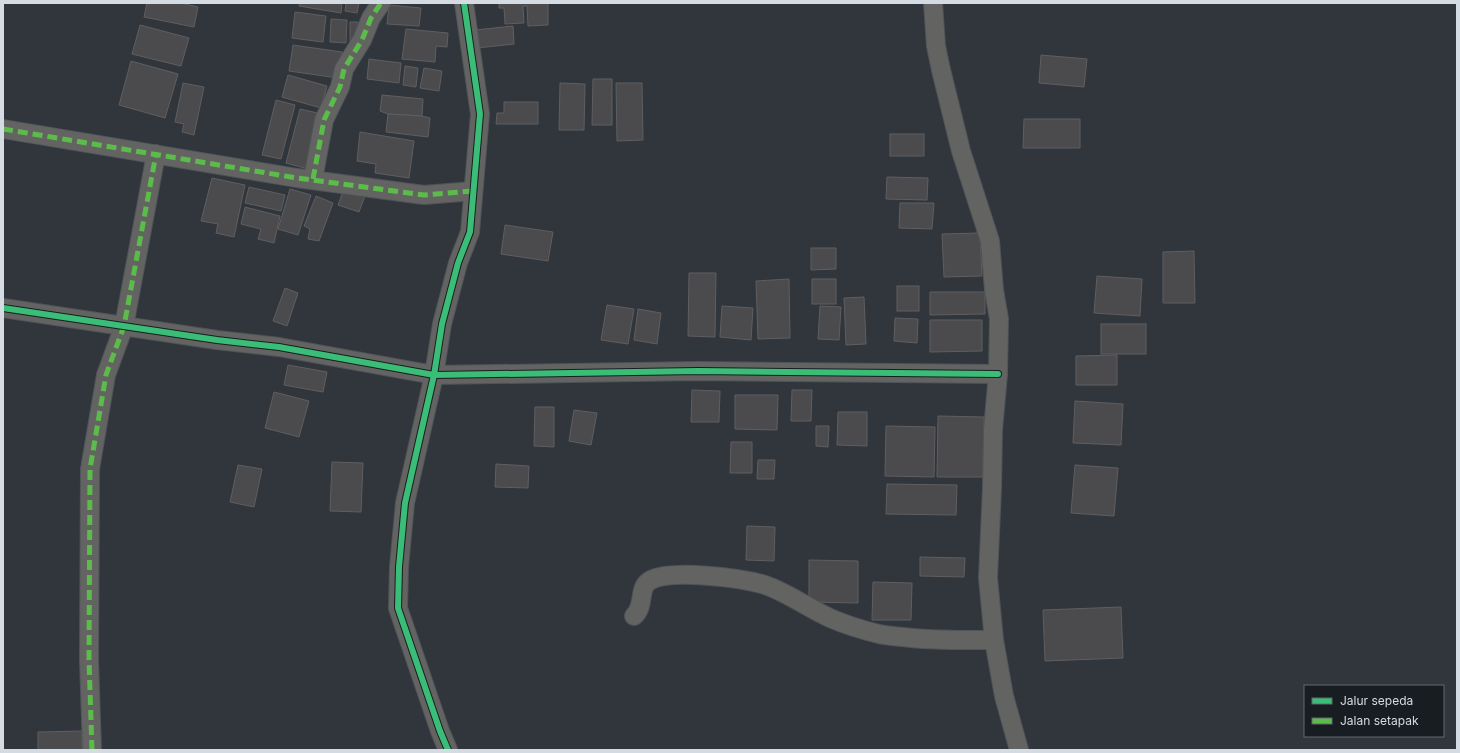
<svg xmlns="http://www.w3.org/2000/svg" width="1460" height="753" font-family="Inter,sans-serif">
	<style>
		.building { fill: #4b4b4e; stroke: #5f5e61 }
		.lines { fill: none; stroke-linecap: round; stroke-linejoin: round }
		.minor-casing { stroke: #4f5459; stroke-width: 20 }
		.minor { stroke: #636362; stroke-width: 18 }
		.quiet { stroke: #5cbc4b; stroke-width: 5; stroke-dasharray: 10 5; stroke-linecap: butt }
		.cycleway-casing { stroke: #181d22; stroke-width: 8 }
		.cycleway { stroke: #3abd76; stroke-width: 6 }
	</style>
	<rect width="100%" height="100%" fill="#31363c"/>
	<g class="building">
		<polygon points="147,3 181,3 198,7 194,27 144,17"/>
		<polygon points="300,3 342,3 341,13 299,6"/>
		<polygon points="346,3 359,3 357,13 345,11"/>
		<polygon points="499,3 548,3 548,25 528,26 527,6 523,6 524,23 505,24 504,8 499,8"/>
		<polygon points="389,5 421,8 419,26 387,24"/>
		<polygon points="295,12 326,16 323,42 292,38"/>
		<polygon points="331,19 347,20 346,43 330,42"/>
		<polygon points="350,22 358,22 359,41 350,41"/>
		<polygon points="140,25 189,38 181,66 132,54"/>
		<polygon points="513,26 514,44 477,48 475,30"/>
		<polygon points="406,29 448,33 447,47 436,46 435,62 402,59"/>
		<polygon points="293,45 342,52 338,78 289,71"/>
		<polygon points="1041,55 1087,59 1084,87 1039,83"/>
		<polygon points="369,59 401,63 399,83 367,79"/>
		<polygon points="131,61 178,74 165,118 119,105"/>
		<polygon points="405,66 418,68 416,87 403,85"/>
		<polygon points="424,68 442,71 439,91 420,88"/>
		<polygon points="288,75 327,86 321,108 282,97"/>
		<polygon points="593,79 612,79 612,125 592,125"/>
		<polygon points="183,83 204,87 194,135 182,132 184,124 175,122"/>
		<polygon points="560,83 585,84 584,130 559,130"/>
		<polygon points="616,83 642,83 643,140 617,141"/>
		<polygon points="382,95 423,99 422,116 388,114 380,111"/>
		<polygon points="276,100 295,105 281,159 262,155"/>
		<polygon points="504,102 538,102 538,124 496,124 497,113 504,113"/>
		<polygon points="300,109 322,114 308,169 286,163"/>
		<polygon points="388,114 422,116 430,118 428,137 386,132"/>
		<polygon points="1024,119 1080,119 1080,148 1023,148"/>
		<polygon points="360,132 414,141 409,178 375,173 376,164 357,161"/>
		<rect x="890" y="134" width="34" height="22"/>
		<polygon points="887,177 928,178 927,200 886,199"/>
		<polygon points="212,178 245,185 234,237 216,233 218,224 201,221"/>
		<polygon points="345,186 366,193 359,212 338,205"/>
		<polygon points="249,187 285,195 281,211 245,203"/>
		<polygon points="290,189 311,195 298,235 278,229"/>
		<polygon points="316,196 333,203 319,241 308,239 310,229 304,226"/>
		<polygon points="900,203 934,203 932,229 899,228"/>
		<polygon points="245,207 280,216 274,243 258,239 261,229 241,224"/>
		<polygon points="505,225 553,232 548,261 501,254"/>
		<polygon points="980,233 982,276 944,277 942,234"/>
		<polygon points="811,248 836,248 836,269 811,270"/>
		<polygon points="1194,251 1195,303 1163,303 1163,252"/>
		<polygon points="689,273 716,273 715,337 688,336"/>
		<polygon points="1097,276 1142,279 1140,316 1094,313"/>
		<polygon points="789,279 790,338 758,339 756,281"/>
		<rect x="812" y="279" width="24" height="25"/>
		<rect x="897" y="286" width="22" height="25"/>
		<polygon points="285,288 298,293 287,326 273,321"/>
		<polygon points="930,292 985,292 985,314 930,315"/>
		<polygon points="864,297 866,344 846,345 844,298"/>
		<polygon points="607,305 634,309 628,344 601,340"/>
		<polygon points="722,306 753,308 751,340 720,337"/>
		<polygon points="820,306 841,307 839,340 818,339"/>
		<polygon points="638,309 661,313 657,344 634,340"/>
		<polygon points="895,318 918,319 917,343 894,341"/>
		<polygon points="930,320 982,320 982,351 930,352"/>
		<rect x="1101" y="324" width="45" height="30"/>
		<polygon points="1117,355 1117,385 1076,385 1076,356"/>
		<polygon points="288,365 327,372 323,392 284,385"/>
		<polygon points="692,390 720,391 719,422 691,422"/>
		<polygon points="792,390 812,390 811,421 791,421"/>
		<polygon points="274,392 309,401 299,437 265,428"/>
		<polygon points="735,395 778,395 777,430 735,429"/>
		<polygon points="1075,401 1123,404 1121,445 1073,443"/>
		<polygon points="535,407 554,407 554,447 534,446"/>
		<polygon points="574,410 597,413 591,445 569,441"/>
		<polygon points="838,412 867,412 867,446 837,445"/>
		<polygon points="938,416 984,417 983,477 937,477"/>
		<polygon points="816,426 829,426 828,447 816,446"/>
		<polygon points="886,426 935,427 934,477 885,476"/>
		<polygon points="731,442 752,442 752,473 730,473"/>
		<polygon points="758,460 775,460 774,479 757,479"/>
		<polygon points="332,462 363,463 361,512 330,511"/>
		<polygon points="496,464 529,466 528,488 495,487"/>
		<polygon points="238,465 262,469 254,507 230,502"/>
		<polygon points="1075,465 1118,468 1114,516 1071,513"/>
		<polygon points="887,484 957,485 956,515 886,514"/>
		<polygon points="747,526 775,527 774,561 746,560"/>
		<polygon points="920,557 965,558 964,577 920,576"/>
		<polygon points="809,560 858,561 858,603 809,602"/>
		<polygon points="873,582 912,583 911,620 872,620"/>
		<polygon points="1121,607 1123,658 1045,661 1043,610"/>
		<polygon points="82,731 82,750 38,750 38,732"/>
	</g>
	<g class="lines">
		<defs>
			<g id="minor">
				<polyline points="933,3 936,46 941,70 961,151 990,241 994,290 999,319 998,374 993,430 992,488 988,578 994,640 1004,696 1019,750"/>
				<polyline points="3,129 297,178 424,195 473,191"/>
				<polyline points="313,179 324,120 340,87 344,69 362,40 371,18 381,3"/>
				<polyline points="3,308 217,340 279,347 434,375 698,371 998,374"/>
				<path d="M634,616C646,605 637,587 651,580C672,569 742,578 765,585C788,593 808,608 830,618C846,625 862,630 879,634C887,636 895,636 903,637C933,641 963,640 994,640"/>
				<polyline points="92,750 89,660 90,469 106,375 124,326 156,154"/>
				<polyline points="448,750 440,731 398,608 399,567 405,503 434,375 442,324 458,263 470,232 480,114 464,3"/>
			</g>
		</defs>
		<use href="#minor" class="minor-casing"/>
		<use href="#minor" class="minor"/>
		<g class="quiet">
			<polyline points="3,129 297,178 424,195 473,191"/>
			<polyline points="313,179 324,120 340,87 344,69 362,40 371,18 381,3"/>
			<polyline points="92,750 89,660 90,469 106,375 124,326 156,154"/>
		</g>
		<defs>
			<g id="cycleway">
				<polyline points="3,308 217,340 279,347 434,375 698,371 998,374"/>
				<polyline points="448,750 440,731 398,608 399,567 405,503 434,375 442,324 458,263 470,232 480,114 464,3"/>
			</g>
		</defs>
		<use href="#cycleway" class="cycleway-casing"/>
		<use href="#cycleway" class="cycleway"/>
	</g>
	<rect width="1460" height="753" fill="none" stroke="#d4dbe2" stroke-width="8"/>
	<rect x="1304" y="685" width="140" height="52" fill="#181d22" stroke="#63696f"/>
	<rect x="1312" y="698" width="20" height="6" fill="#3abd76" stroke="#63696f"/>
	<text x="1340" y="705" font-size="12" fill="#d4dbe2">Jalur sepeda</text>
	<rect x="1312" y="718" width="20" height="6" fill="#5cbc4b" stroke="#63696f"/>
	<text x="1340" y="725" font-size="12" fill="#d4dbe2">Jalan setapak</text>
</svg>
